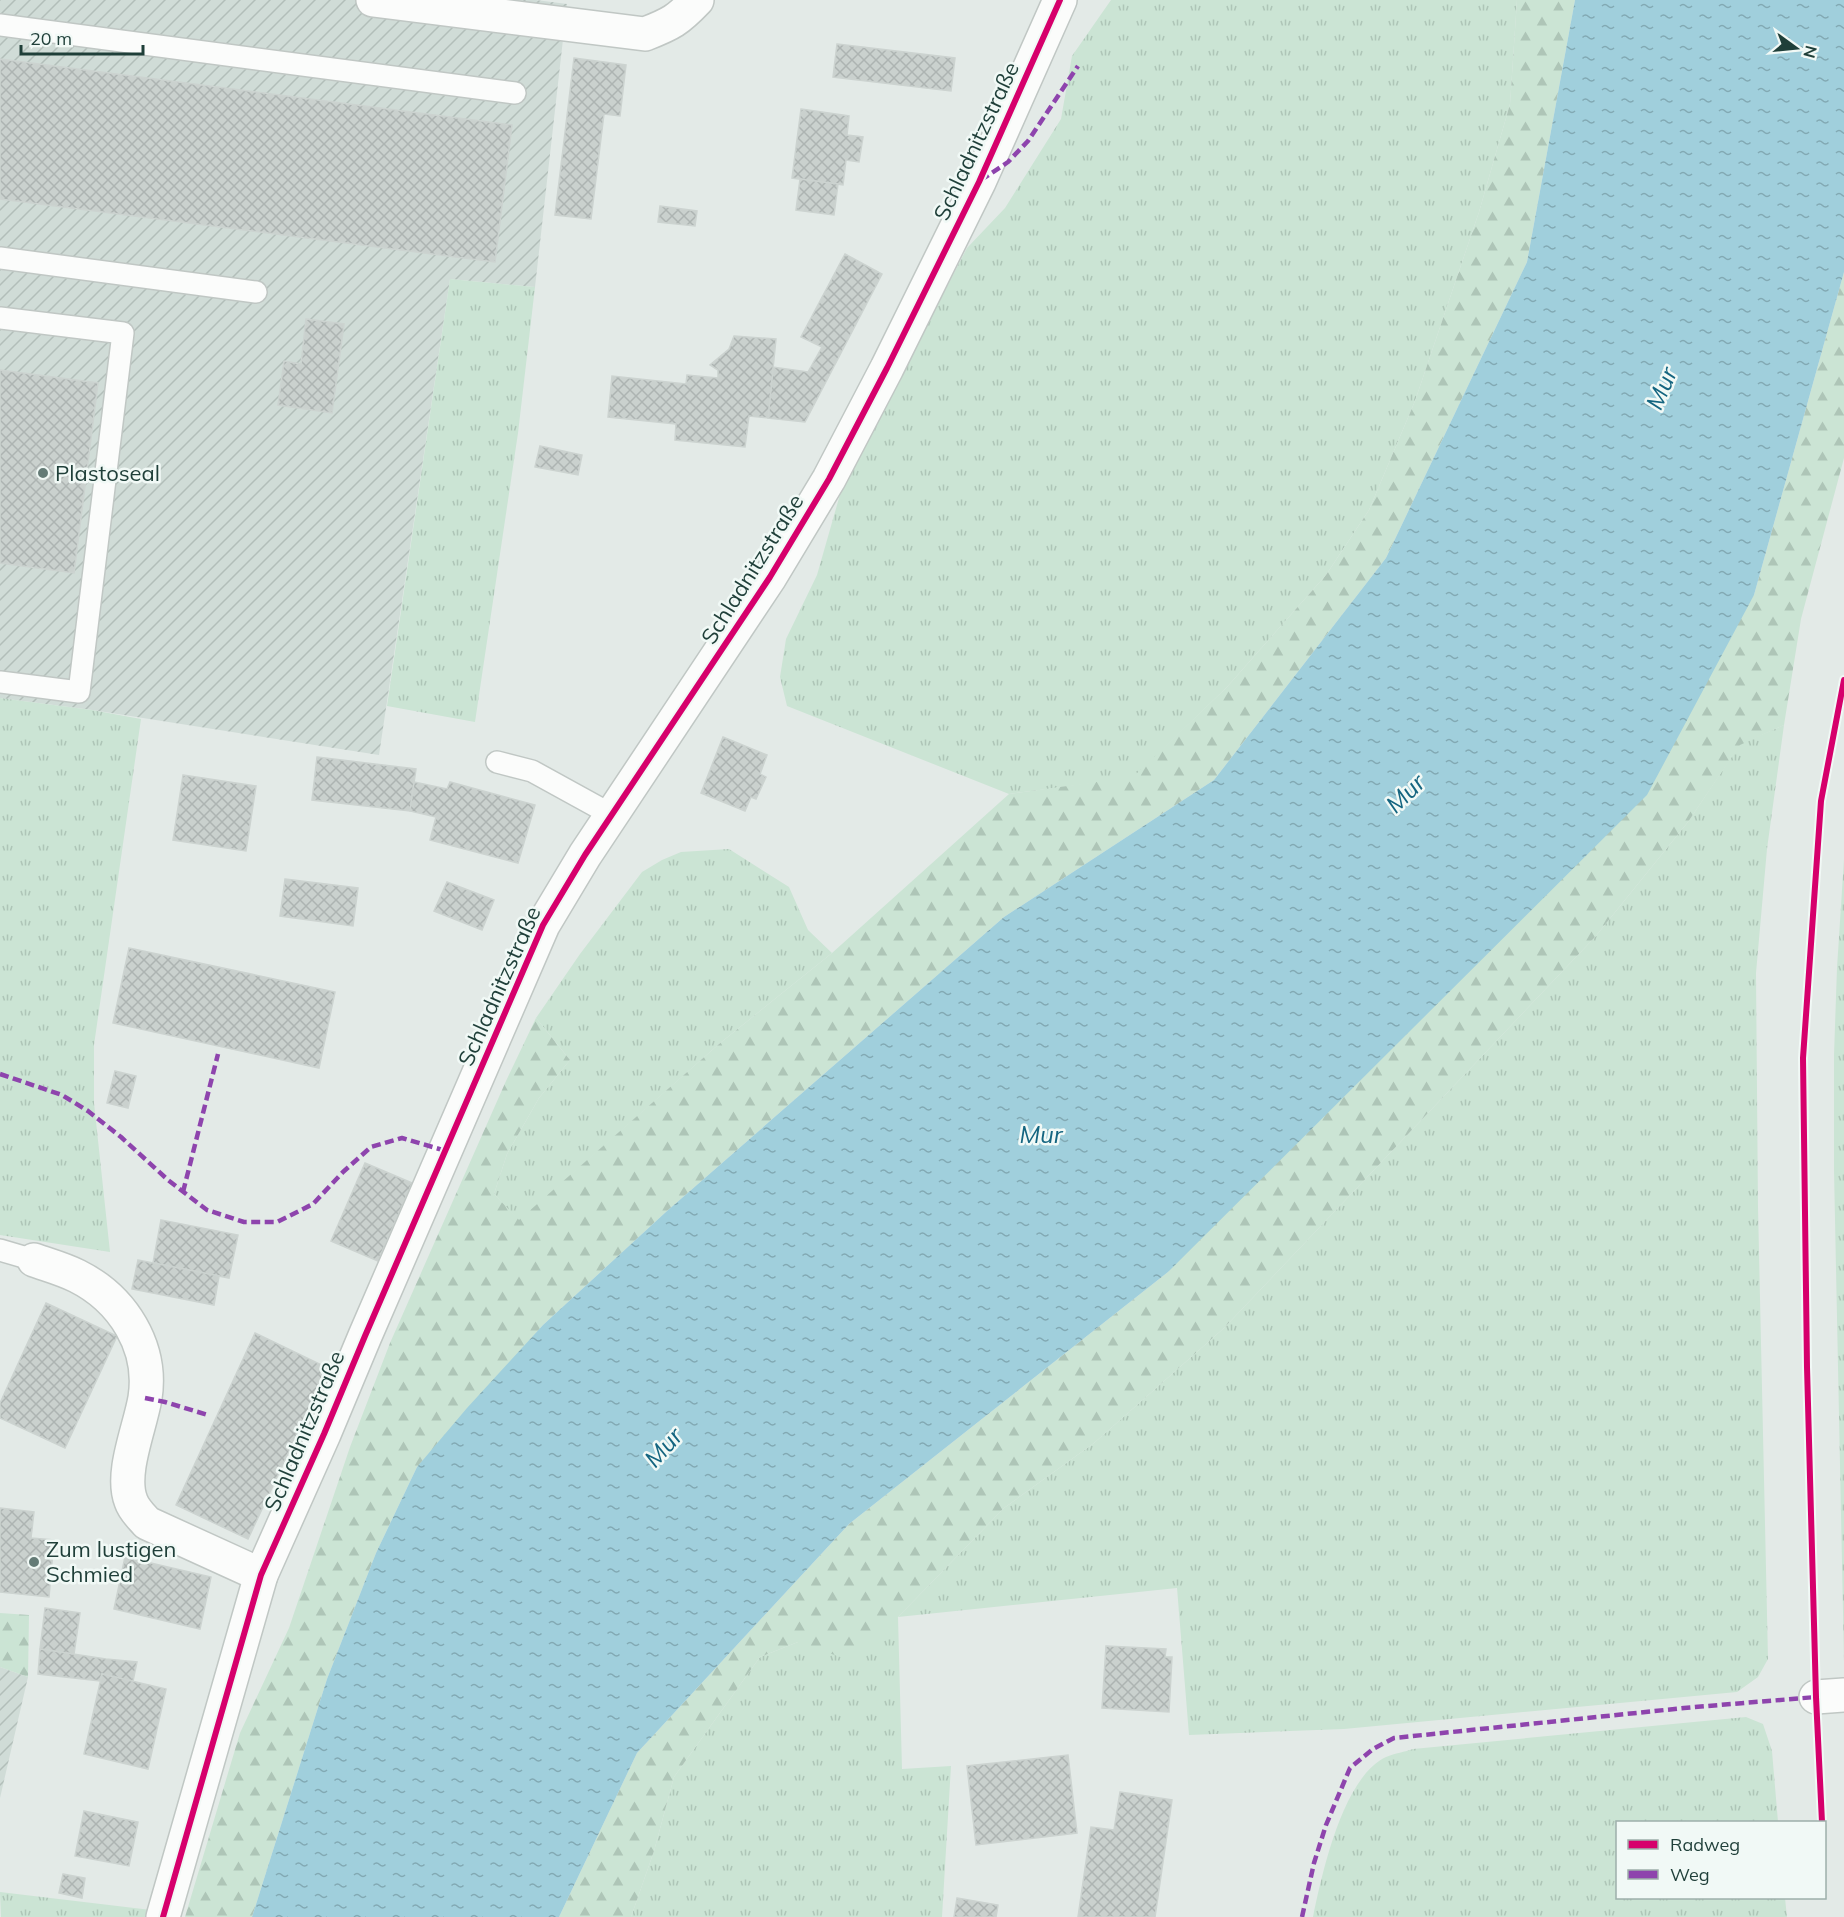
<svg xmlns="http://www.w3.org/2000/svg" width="1844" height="1917" font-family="Mulish,sans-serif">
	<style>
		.industrial { fill: url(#industrial-furrows) }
		.grass { fill: url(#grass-tufts) }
		.forest { fill: url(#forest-firs) }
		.water { fill: url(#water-ripples) }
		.building { fill: url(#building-cross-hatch); stroke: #ccd3d0; stroke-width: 1.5 }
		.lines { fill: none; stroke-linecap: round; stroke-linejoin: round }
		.service-casing { stroke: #c0c7c4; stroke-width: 24 }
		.minor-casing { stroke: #c0c7c4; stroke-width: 36 }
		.service { stroke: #fbfcfb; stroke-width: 21 }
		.minor { stroke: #fbfcfb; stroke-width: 33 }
		.quiet { stroke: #8e44ad; stroke-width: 4.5; stroke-dasharray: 9 4.5; stroke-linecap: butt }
		.cycleway-casing { stroke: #f1f9f6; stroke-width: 10 }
		.cycleway { stroke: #d6006c; stroke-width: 6 }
		.poi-dot { fill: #647b76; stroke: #f1f9f6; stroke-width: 2 }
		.labels { text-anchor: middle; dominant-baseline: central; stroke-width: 5; stroke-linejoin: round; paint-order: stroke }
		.street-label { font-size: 22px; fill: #1f3f39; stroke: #f1f9f6 }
		.poi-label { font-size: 22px; fill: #1f3f39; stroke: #f1f9f6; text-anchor: start }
		.water-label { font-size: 24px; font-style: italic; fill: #146580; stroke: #f1f9f6 }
	</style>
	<defs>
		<pattern id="industrial-furrows" width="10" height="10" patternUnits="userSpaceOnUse" patternTransform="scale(1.5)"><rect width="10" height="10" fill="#d0dcd7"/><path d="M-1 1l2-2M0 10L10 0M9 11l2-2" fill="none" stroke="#b2beb9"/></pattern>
		<pattern id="grass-tufts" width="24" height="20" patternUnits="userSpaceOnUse" patternTransform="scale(1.5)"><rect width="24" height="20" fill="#cbe4d4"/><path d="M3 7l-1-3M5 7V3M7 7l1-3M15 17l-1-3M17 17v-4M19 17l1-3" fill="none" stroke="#aec5b7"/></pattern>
		<pattern id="forest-firs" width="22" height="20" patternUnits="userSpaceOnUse" patternTransform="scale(1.5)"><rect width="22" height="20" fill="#cbe4d4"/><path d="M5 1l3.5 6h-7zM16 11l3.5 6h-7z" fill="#aec5b7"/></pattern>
		<pattern id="water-ripples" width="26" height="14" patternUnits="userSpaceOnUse" patternTransform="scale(1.5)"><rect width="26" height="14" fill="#a0cfdc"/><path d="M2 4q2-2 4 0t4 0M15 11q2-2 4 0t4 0" fill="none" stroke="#82a9b3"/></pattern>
		<pattern id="building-cross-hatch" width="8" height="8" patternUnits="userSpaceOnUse" patternTransform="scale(1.5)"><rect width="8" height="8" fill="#cad1ce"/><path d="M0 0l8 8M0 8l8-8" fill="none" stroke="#adb4b2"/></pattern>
	</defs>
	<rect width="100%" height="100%" fill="#e3eae7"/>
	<g class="industrial">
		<polygon points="0,0 536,0 567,4 535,287 450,279 379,755 92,710 0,698"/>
		<polygon points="0,1667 28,1677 0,1798"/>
	</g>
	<g class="grass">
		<polygon points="1111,0 1517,0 1510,104 1479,212 1415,401 1369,510 1326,575 1227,687 1133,778 1009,794 787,706 780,677 786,639 817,575 841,491 967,248 1005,208 1061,119 1072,56"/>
		<polygon points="450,279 535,287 518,433 475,722 387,706"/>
		<polygon points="0,698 92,710 141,719 94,1045 94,1103 110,1252 0,1235"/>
		<polygon points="1784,725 1767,849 1756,973 1758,1207 1768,1659 1758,1677 1737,1692 1344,1729 1189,1735 1177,1588 898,1617 902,1769 951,1766 942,1917 631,1917 654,1851 674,1777 760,1657 798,1642 898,1617 1004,1508 1094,1443 1224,1328 1595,937 1688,822 1740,744"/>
		<polygon points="729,849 789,887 808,930 832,953 719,1044 519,1221 494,1194 507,1154 539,1098 570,1060 536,1018 580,954 642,872 662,860 681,852"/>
		<polygon points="1844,859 1844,1661 1834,1170 1834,1055 1837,968"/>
		<path d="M1746,1717L1763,1724L1772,1751L1778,1822H1618V1898H1785L1787,1917H1313C1322,1873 1343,1777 1386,1757C1395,1753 1405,1752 1413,1749Z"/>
		<polygon points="0,1892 151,1910 149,1917 1,1917"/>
	</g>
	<g class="forest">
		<polygon points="1517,0 1575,0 1527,262 1386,558 1214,780 1004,917 667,1211 543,1325 417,1467 376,1553 327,1679 252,1917 185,1917 240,1733 289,1628 350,1447 390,1343 506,1081 536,1018 570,1060 539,1098 507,1154 494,1194 519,1220 719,1044 832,953 1009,794 1133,777 1227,687 1326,575 1369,510 1415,401 1479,212 1510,104"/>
		<polygon points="1844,272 1844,458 1801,619 1784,725 1740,745 1688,822 1595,937 1224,1328 1094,1443 1004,1508 898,1617 843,1658 798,1642 760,1657 674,1777 654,1851 631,1917 559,1917 637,1753 849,1524 1168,1272 1754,595"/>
		<polygon points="0,1613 29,1615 28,1677 0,1667"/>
	</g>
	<polygon class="water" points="1575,0 1844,0 1844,272 1754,595 1647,795 1168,1272 849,1524 637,1753 559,1917 252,1917 327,1679 376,1553 417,1467 467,1408 543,1325 667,1211 1004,917 1214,780 1386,558 1527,262"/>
	<g class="building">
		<polygon points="837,44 955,58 951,91 833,77"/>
		<polygon points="574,58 626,65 620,116 604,114 591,219 555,215"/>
		<polygon points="0,59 512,125 495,262 0,199"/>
		<polygon points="801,109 849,116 847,135 863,137 859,162 846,160 843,185 792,178"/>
		<polygon points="800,179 838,184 834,215 796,210"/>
		<polygon points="660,206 697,211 695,226 658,222"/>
		<polygon points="845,254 882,274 805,422 768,418 773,367 808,372 822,347 801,337"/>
		<polygon points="306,319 344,324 332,413 278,405 284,361 301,364"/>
		<polygon points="734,336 776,339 768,418 749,416 745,447 675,440 676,424 608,417 612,376 686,384 687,375 718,378 718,370 710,365 729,349"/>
		<polygon points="0,370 98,383 74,573 0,563"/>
		<polygon points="540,446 582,455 578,475 535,467"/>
		<polygon points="723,737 767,755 760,774 766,777 756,799 751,797 745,811 701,793"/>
		<polygon points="317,757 416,769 410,811 312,800"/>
		<polygon points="183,775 256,786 246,851 173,840"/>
		<polygon points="414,782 447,789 450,782 535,805 518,863 430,840 436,817 410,811"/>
		<polygon points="285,879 358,888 353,926 280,916"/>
		<polygon points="447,882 494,900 482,930 434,911"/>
		<polygon points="129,948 335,992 319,1068 113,1023"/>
		<polygon points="115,1071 136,1076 128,1108 107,1103"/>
		<polygon points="365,1163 412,1183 378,1261 331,1241"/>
		<polygon points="161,1220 238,1235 229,1278 153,1263"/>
		<polygon points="138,1260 219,1276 214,1305 132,1289"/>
		<polygon points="46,1303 117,1336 65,1448 0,1418 0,1403"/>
		<polygon points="255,1333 328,1368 248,1539 176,1505"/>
		<polygon points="0,1508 34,1512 31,1538 54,1540 49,1597 0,1592"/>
		<polygon points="125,1557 211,1577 200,1629 114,1609"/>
		<polygon points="45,1608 80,1613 74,1654 40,1649"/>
		<polygon points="1106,1646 1166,1649 1165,1657 1172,1657 1169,1712 1102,1708"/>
		<polygon points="40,1649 106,1659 137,1662 133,1681 102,1674 100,1681 38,1674"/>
		<polygon points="102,1674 166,1689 148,1769 84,1754"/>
		<polygon points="1068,1755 1077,1833 976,1845 967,1766"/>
		<polygon points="1120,1792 1172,1800 1155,1917 1078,1917 1091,1827 1114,1830"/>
		<polygon points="84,1811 138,1822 129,1866 75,1856"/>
		<polygon points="63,1874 85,1878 82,1898 59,1893"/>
		<polygon points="957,1898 998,1905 996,1917 954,1917"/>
	</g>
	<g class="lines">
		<defs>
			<g id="service">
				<polyline points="0,25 515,93"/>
				<polyline points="0,258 256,292"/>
				<polyline points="0,318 123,333 79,692 0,682"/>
				<polyline points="497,762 532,771 612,815"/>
				<polyline points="0,1250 34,1260"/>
			</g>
			<g id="minor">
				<path d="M373,0L645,34C671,24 678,20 697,0"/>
				<path d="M34,1260C48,1265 63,1269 77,1276C123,1299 153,1347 145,1398C140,1428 120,1473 131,1501C134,1510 141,1516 147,1523L261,1575"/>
				<polyline points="1816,1697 1844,1695"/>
				<polyline points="163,1917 261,1575 324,1434 365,1336 543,925 585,855 770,577 829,479 887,368 979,182 1060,0"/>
			</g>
		</defs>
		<use href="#service" class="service-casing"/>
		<use href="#minor" class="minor-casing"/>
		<use href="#service" class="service"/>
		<use href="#minor" class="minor"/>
		<g class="quiet">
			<polyline points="981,180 1008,162 1028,141 1078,66"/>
			<polyline points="0,1074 62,1095 88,1111 121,1137 168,1180 207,1210 244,1222 277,1222 313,1204 343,1172 371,1147 402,1138 446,1151"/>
			<polyline points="183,1192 218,1054"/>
			<polyline points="145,1398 165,1402 208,1415"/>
			<polyline points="1302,1917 1314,1863 1326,1825 1350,1768 1373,1749 1394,1738 1684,1708 1816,1697"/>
		</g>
		<defs>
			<g id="cycleway">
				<polyline points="1822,1822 1816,1697 1807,1367 1803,1058 1821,801 1844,680"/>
				<polyline points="163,1917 261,1575 324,1434 365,1336 543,925 585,855 770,577 829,479 887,368 979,182 1060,0"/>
			</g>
		</defs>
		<use href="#cycleway" class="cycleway-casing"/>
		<use href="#cycleway" class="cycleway"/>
	</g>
	<g class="poi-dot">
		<circle cx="43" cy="473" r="6"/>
		<circle cx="34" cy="1562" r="6"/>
	</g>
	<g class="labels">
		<g class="street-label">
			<text transform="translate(976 141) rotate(-65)">Schladnitzstraße</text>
			<text transform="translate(752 569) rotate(-58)">Schladnitzstraße</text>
			<text transform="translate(499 986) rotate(-66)">Schladnitzstraße</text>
			<text transform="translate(304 1431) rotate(-67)">Schladnitzstraße</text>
		</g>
		<g class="poi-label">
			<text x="55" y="473">Plastoseal</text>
			<text x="46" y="1549">Zum lustigen<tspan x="46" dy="25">Schmied</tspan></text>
		</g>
		<g class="water-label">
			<text transform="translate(1661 388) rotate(-67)">Mur</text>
			<text transform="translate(1405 793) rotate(-44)">Mur</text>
			<text x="1041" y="1134">Mur</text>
			<text transform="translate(663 1447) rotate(-48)">Mur</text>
		</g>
	</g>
	<rect x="1616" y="1821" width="210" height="78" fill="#f1f9f6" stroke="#9dafaa" stroke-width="1.5"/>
	<rect x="1628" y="1840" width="30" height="9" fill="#d6006c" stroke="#9dafaa" stroke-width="1.5"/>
	<text x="1670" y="1851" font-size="18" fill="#1f3f39">Radweg</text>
	<rect x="1628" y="1870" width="30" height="9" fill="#8e44ad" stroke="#9dafaa" stroke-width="1.5"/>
	<text x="1670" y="1881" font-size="18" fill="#1f3f39">Weg</text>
	<g transform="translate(1796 48) rotate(105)" stroke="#f1f9f6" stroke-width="4.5" paint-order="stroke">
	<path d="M0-4.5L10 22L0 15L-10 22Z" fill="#1f3f39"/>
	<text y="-9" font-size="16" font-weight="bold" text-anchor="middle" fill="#1f3f39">N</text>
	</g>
	<path d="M21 45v9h122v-9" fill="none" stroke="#1f3f39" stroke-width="3"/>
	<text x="30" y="45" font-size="18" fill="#1f3f39" stroke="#f1f9f6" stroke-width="4.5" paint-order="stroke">20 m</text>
</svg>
